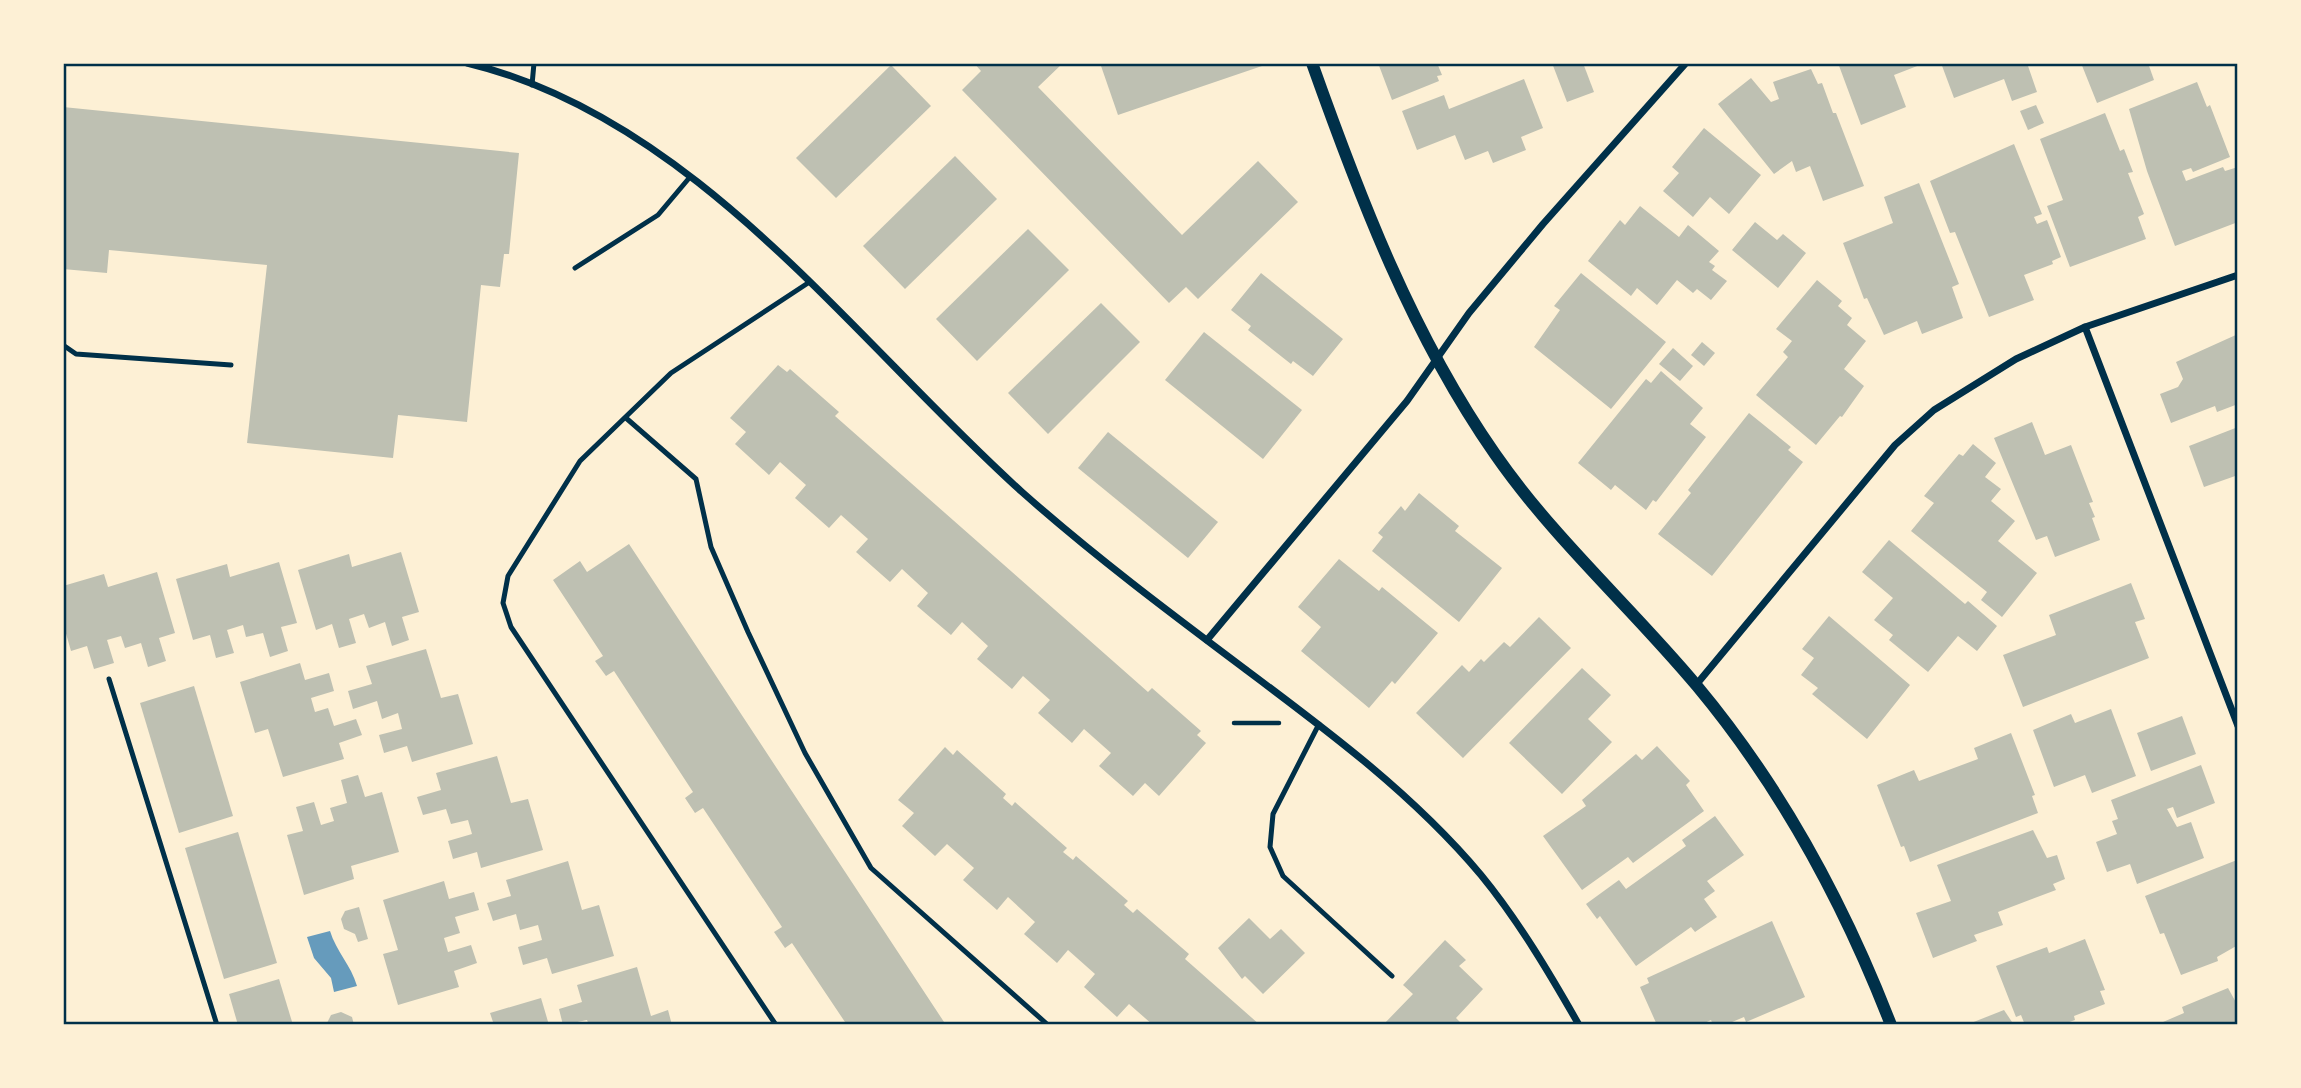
<svg xmlns="http://www.w3.org/2000/svg" width="2301" height="1088" font-family="'Work Sans',sans-serif">
	<style>
		.water { fill: #669bbc }
		.building { fill: #bec0b2 }
		.lines { fill: none; stroke-linecap: round; stroke-linejoin: round }
		.path { stroke: #003049; stroke-width: 4.5 }
		.service { stroke: #003049; stroke-width: 5 }
		.minor { stroke: #003049; stroke-width: 7 }
		.tertiary { stroke: #003049; stroke-width: 12 }
		.neatline { fill: none; stroke: #003049; stroke-width: 2.5 }
	</style>
	<rect width="100%" height="100%" fill="#fdf0d5"/>
	<path class="water" d="M330,931C336,951 351,965 357,986L334,992L331,978L314,958L307,937Z"/>
	<g class="building">
		<polygon points="974,63 1063,63 1038,87 1182,235 1258,161 1298,202 1198,299 1186,287 1169,303 962,90 981,71"/>
		<polygon points="1100,63 1261,63 1262,66 1118,115"/>
		<polygon points="1378,63 1437,63 1442,75 1437,76 1439,81 1392,100"/>
		<polygon points="1552,63 1583,63 1594,92 1567,102"/>
		<polygon points="1838,63 1925,63 1894,75 1906,107 1861,125"/>
		<polygon points="1941,63 2036,63 2028,66 2037,92 2012,101 2004,79 1954,98"/>
		<polygon points="2081,63 2148,63 2154,80 2097,103"/>
		<polygon points="891,65 931,106 836,198 796,158"/>
		<polygon points="1811,69 1818,84 1822,83 1833,113 1836,113 1864,186 1823,201 1810,166 1796,172 1792,161 1774,174 1718,104 1751,78 1771,102 1779,99 1773,82"/>
		<polygon points="1524,79 1543,128 1521,137 1526,150 1493,163 1488,151 1465,160 1455,135 1417,150 1402,111 1444,95 1449,109"/>
		<polygon points="2197,82 2207,107 2210,105 2230,157 2193,172 2191,168 2182,171 2186,181 2223,167 2225,171 2238,167 2238,222 2175,246 2147,171 2129,109"/>
		<polygon points="2036,105 2044,123 2028,130 2020,111"/>
		<polygon points="63,107 519,153 509,254 504,254 500,287 481,285 467,422 398,415 393,458 247,443 267,265 109,250 107,273 63,269"/>
		<polygon points="2105,113 2120,151 2124,149 2133,172 2128,173 2144,214 2138,217 2146,239 2070,267 2047,206 2063,200 2040,139"/>
		<polygon points="1704,128 1761,175 1729,214 1710,197 1693,217 1663,191 1679,173 1672,167"/>
		<polygon points="2014,144 2042,214 2034,217 2037,224 2047,220 2061,257 2052,261 2053,264 2024,275 2034,300 1989,317 1955,232 1950,233 1930,181"/>
		<polygon points="955,156 997,199 905,289 863,246"/>
		<polygon points="1919,183 1959,284 1952,287 1963,318 1922,334 1917,321 1884,335 1867,298 1864,299 1843,243 1893,223 1884,197"/>
		<polygon points="1640,206 1679,237 1688,225 1719,251 1709,262 1715,266 1712,270 1727,281 1711,300 1697,289 1693,293 1677,280 1657,305 1637,288 1631,296 1588,261 1620,220 1625,225"/>
		<polygon points="1755,222 1777,240 1783,234 1806,253 1778,288 1732,250"/>
		<polygon points="1028,229 1069,270 977,361 936,319"/>
		<polygon points="1261,273 1343,339 1313,376 1293,361 1291,364 1248,330 1251,326 1231,310"/>
		<polygon points="1581,273 1666,342 1611,409 1534,347 1560,310 1554,306"/>
		<polygon points="1817,280 1842,301 1838,306 1852,318 1847,325 1866,341 1844,369 1864,386 1842,417 1840,416 1816,445 1756,395 1788,357 1783,352 1792,341 1776,329"/>
		<polygon points="1101,303 1140,342 1048,434 1008,393"/>
		<polygon points="1204,332 1302,410 1263,459 1165,380"/>
		<polygon points="2238,334 2238,404 2217,412 2215,406 2171,423 2160,394 2178,387 2183,379 2176,362"/>
		<polygon points="1702,342 1715,353 1704,366 1691,355"/>
		<polygon points="1673,348 1693,366 1680,381 1659,364"/>
		<polygon points="778,365 787,372 790,369 839,412 835,416 1148,692 1152,688 1201,731 1197,735 1206,743 1159,796 1145,783 1133,796 1099,766 1111,753 1084,729 1072,743 1038,713 1050,700 1023,676 1012,689 977,659 988,646 962,622 951,635 917,606 928,593 902,569 890,582 856,552 868,539 841,515 829,528 795,498 806,485 780,462 769,475 735,444 746,432 730,418"/>
		<polygon points="1661,371 1703,408 1690,424 1706,437 1656,502 1653,500 1646,510 1615,485 1611,490 1578,463 1646,379 1651,383"/>
		<polygon points="1749,413 1791,447 1788,450 1803,462 1712,576 1658,534 1691,493 1688,490"/>
		<polygon points="2032,422 2045,455 2071,445 2093,502 2089,503 2095,517 2092,518 2100,540 2055,557 2047,536 2036,540 1994,438"/>
		<polygon points="2238,427 2238,475 2204,487 2189,446"/>
		<polygon points="1108,432 1218,522 1188,558 1078,468"/>
		<polygon points="1973,444 1996,463 1985,477 2001,489 1991,501 2015,521 1998,541 2037,573 2002,617 1981,600 1987,592 1911,531 1934,503 1924,496 1959,454 1963,456"/>
		<polygon points="1419,493 1459,526 1455,531 1502,568 1459,622 1372,551 1383,537 1378,533 1401,506 1405,511"/>
		<polygon points="1889,540 1965,604 1968,601 1997,626 1977,651 1958,636 1928,672 1889,640 1893,635 1874,620 1893,598 1862,572"/>
		<polygon points="629,544 946,1025 847,1025 792,943 785,948 774,932 782,927 703,808 695,813 685,798 693,792 614,671 606,676 595,661 603,656 553,580 580,561 587,572"/>
		<polygon points="401,552 419,612 402,617 409,640 392,646 385,622 369,628 364,614 349,619 356,643 339,648 332,624 316,630 298,570 349,554 352,567"/>
		<polygon points="1339,559 1379,591 1382,587 1438,633 1395,684 1392,681 1369,708 1301,651 1321,627 1298,607"/>
		<polygon points="279,562 297,623 281,627 288,651 270,657 263,633 246,637 243,625 227,630 234,653 216,658 210,635 193,640 176,579 227,564 230,577"/>
		<polygon points="157,572 175,633 159,638 166,661 148,667 141,643 125,648 121,636 107,640 114,663 94,669 87,646 71,651 63,623 63,586 104,574 108,587"/>
		<polygon points="2131,583 2145,619 2135,622 2149,658 2023,707 2003,655 2056,635 2049,615"/>
		<polygon points="1829,616 1910,685 1867,739 1812,694 1818,688 1801,675 1814,658 1802,649"/>
		<polygon points="1539,617 1571,648 1463,758 1416,713 1462,665 1469,672 1481,659 1484,662 1504,642 1510,647"/>
		<polygon points="426,649 441,698 458,694 473,744 412,762 407,746 384,753 379,735 402,729 398,713 382,719 377,701 353,709 348,691 372,684 366,666"/>
		<polygon points="300,663 305,680 329,673 334,691 311,698 315,712 328,708 334,726 356,719 362,735 339,743 344,759 283,777 268,729 255,733 240,682"/>
		<polygon points="1582,668 1611,695 1588,719 1612,742 1562,794 1509,743"/>
		<polygon points="194,686 233,816 179,833 140,703"/>
		<polygon points="2111,709 2136,776 2092,793 2085,775 2054,787 2033,730 2071,714 2075,723"/>
		<polygon points="2182,716 2196,754 2151,771 2137,733"/>
		<polygon points="2011,733 2035,795 2032,796 2038,813 1910,862 1904,846 1901,847 1877,785 1914,770 1919,781 1978,759 1974,748"/>
		<polygon points="1657,746 1690,781 1686,785 1704,811 1633,863 1628,857 1582,890 1543,836 1586,806 1582,800 1636,754 1642,760"/>
		<polygon points="945,747 953,755 957,750 1006,794 1003,798 1012,806 1015,802 1067,848 1063,852 1073,860 1076,856 1128,901 1124,905 1133,913 1137,909 1189,954 1185,959 1260,1025 1153,1025 1129,1004 1117,1017 1084,987 1095,974 1068,950 1057,963 1024,934 1035,922 1008,897 997,910 963,880 974,868 947,844 935,856 902,826 914,813 898,800"/>
		<polygon points="497,756 511,803 528,799 543,850 481,868 477,852 453,859 448,841 472,834 468,820 451,824 446,809 423,815 417,797 441,790 436,773"/>
		<polygon points="2201,765 2215,803 2177,818 2173,807 2167,809 2177,827 2191,822 2204,858 2137,884 2130,864 2107,872 2096,842 2117,834 2112,821 2118,819 2111,800"/>
		<polygon points="358,775 365,797 382,792 399,852 351,866 354,879 304,895 287,835 303,831 296,807 314,802 321,825 334,821 330,808 347,803 341,780"/>
		<polygon points="1715,816 1744,855 1707,881 1715,891 1704,899 1717,917 1695,932 1691,927 1636,966 1600,916 1597,919 1586,904 1619,880 1626,889 1686,846 1682,840"/>
		<polygon points="2033,830 2047,858 2057,855 2065,879 2053,884 2056,890 1998,912 2003,925 1974,935 1977,941 1933,958 1916,913 1951,901 1937,865"/>
		<polygon points="238,832 277,963 224,979 185,848"/>
		<polygon points="2237,860 2238,945 2217,957 2218,961 2181,975 2164,933 2160,934 2145,896"/>
		<polygon points="568,861 582,910 599,905 614,956 552,974 547,958 523,965 518,947 542,940 538,925 520,930 516,914 493,921 487,903 511,896 506,880"/>
		<polygon points="444,881 449,899 474,892 479,910 455,917 460,933 444,938 448,952 471,945 477,963 454,971 459,987 398,1005 383,954 398,950 383,900"/>
		<polygon points="359,907 368,939 358,942 355,934 344,929 341,919 345,911"/>
		<polygon points="1249,918 1270,939 1281,929 1305,953 1263,994 1245,976 1242,979 1218,948"/>
		<polygon points="1772,921 1805,997 1746,1022 1744,1017 1725,1025 1713,1025 1711,1020 1700,1025 1657,1025 1640,987 1649,983 1647,978"/>
		<polygon points="2085,939 2105,990 2100,991 2105,1004 2074,1016 2075,1020 2061,1025 2025,1025 2021,1015 2016,1017 1996,966 2047,947 2049,953"/>
		<polygon points="1445,940 1466,960 1459,966 1483,989 1456,1018 1463,1025 1383,1025 1413,994 1403,985"/>
		<polygon points="637,967 651,1016 668,1010 672,1025 589,1025 587,1020 563,1025 559,1009 582,1002 577,985"/>
		<polygon points="279,979 293,1025 238,1025 229,994"/>
		<polygon points="2228,988 2238,1006 2238,1025 2156,1025 2184,1013 2182,1007"/>
		<polygon points="541,998 549,1025 494,1025 490,1013"/>
		<polygon points="2004,1010 2014,1025 1966,1025"/>
		<polygon points="341,1012 352,1017 354,1025 326,1025 331,1015"/>
	</g>
	<g class="lines">
		<polyline class="path" points="1234,723 1279,723"/>
		<g class="service">
			<polyline points="532,85 534,63"/>
			<polyline points="575,268 658,215 690,177"/>
			<polyline points="63,345 76,354 231,365"/>
			<polyline points="626,418 696,479 711,547 748,632 805,753 871,868 1048,1025"/>
			<polyline points="109,679 217,1025"/>
			<polyline points="1319,724 1273,814 1270,847 1283,876 1392,976"/>
			<polyline points="776,1025 511,627 503,603 508,576 580,461 671,373 808,283"/>
		</g>
		<g class="minor">
			<path d="M467,63C696,118 855,342 1022,492C1093,555 1169,612 1245,669C1328,731 1414,795 1481,875C1518,920 1550,974 1579,1025"/>
			<polyline points="2085,327 2238,726"/>
			<polyline points="1207,640 1407,401 1469,313 1543,224 1686,63"/>
			<polyline points="1696,685 1895,445 1934,410 2016,359 2085,327 2238,275"/>
		</g>
		<path class="tertiary" d="M1312,63C1360,198 1412,335 1495,454C1554,539 1631,607 1697,686C1782,788 1843,901 1891,1025"/>
	</g>
	<rect width="2301" height="1088" fill="none" stroke="#fdf0d5" stroke-width="130"/>
	<rect x="65" y="65" width="2171" height="958" class="neatline"/>
</svg>
